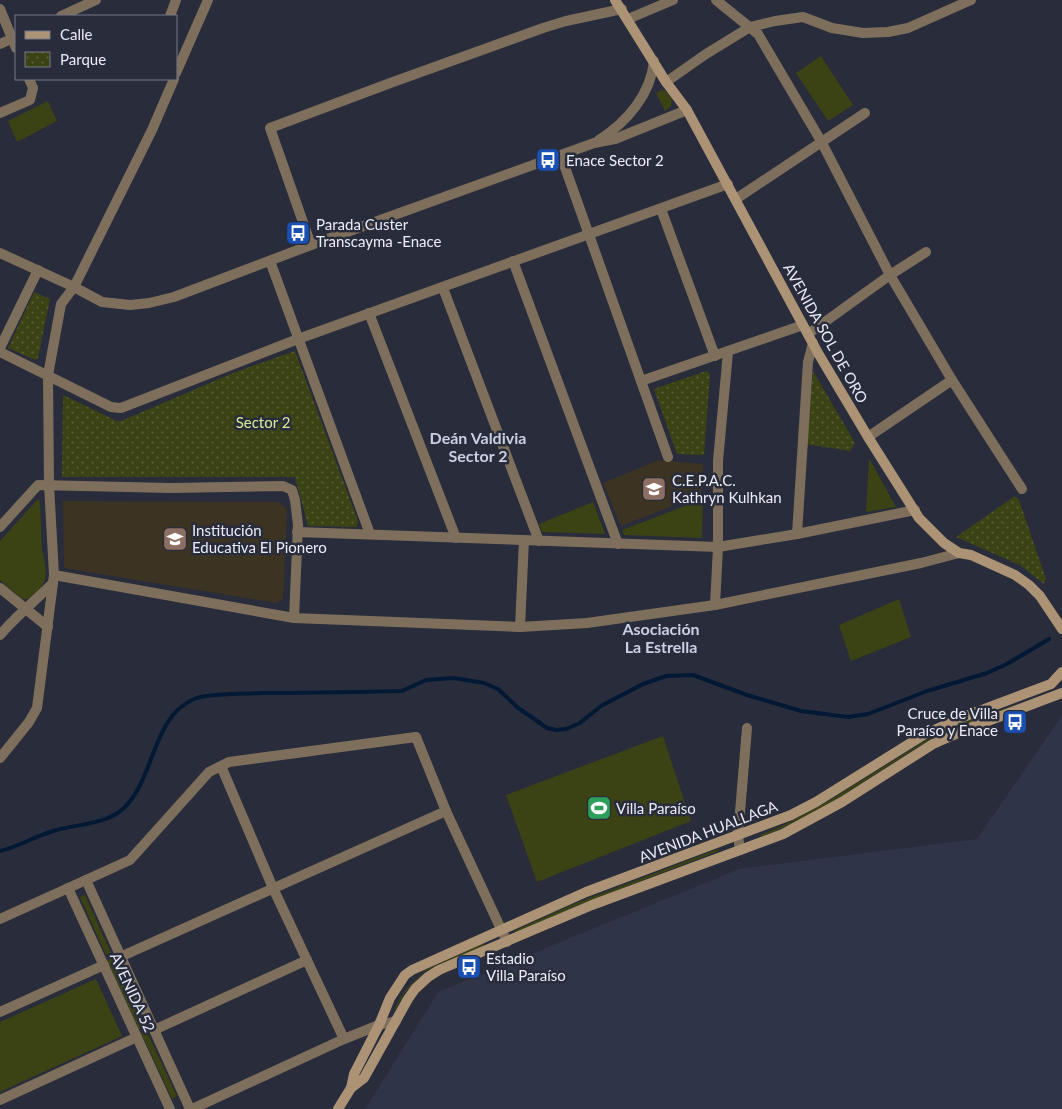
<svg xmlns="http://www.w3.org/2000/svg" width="1062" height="1109" font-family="Lato,sans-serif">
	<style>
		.education { fill: #3c3323 }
		.built { fill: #2f3449 }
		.green { fill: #3b4314 }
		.park { fill: url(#park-dots) }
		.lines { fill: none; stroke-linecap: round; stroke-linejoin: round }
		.stream { stroke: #011934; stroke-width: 4 }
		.minor { stroke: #7e6f5c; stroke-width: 10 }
		.tertiary { stroke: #7e6f5c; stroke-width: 10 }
		.secondary { stroke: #ac9375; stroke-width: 10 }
		.labels { text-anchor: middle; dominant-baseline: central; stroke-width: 5; stroke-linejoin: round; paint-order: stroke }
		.poi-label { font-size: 15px; fill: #eaedf7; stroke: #282c3b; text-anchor: start }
		.street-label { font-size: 15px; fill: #eaedf7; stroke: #282c3b }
		.park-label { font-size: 15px; fill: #daeb99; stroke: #282c3b }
		.neighbourhood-label { font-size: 16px; font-weight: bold; fill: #cad0e3; stroke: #282c3b }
	</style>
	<defs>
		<pattern id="park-dots" width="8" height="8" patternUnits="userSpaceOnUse" patternTransform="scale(1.25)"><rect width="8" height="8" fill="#3b4314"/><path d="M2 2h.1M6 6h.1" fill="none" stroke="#585e37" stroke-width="1.8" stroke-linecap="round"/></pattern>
	</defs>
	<rect width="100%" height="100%" fill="#282c3b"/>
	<g class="education">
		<polygon points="658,460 703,464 701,495 621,526 603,483"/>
		<polygon points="63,501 278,502 287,509 283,599 276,603 64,568"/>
	</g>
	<polygon class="built" points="1062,715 1062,1109 365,1109 438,992 739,869 977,839"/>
	<g class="green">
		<polygon points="821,56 853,105 828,121 796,73"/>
		<polygon points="661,90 666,91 672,99 671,106 665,111 656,93"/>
		<polygon points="48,101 57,121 17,142 8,121"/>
		<polygon points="869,458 896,507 866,512"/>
		<path d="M38,499L40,503L42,551C45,559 48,577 43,584C40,590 33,595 28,599H22L0,580V541Z"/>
		<polygon points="703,499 702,538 624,535 622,530"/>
		<polygon points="593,502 605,534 542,532 539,524"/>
		<polygon points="899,599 911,637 851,661 839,625"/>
		<polygon points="1028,701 970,722 929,740 829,804 791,824 761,837 760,835 790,822 827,802 928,739 970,720"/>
		<polygon points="663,736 691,821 537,882 506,795"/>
		<polygon points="718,849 719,851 576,906 515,933 514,931 574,904"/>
		<polygon points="85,895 111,953 106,955 80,897"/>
		<polygon points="483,943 484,946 424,972 406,991 395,1010 394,1009 405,990 424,971"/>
		<polygon points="113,957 145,1026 139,1029 107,960"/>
		<polygon points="96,979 122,1036 0,1092 0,1022"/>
		<polygon points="146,1030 177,1096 172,1099 141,1033"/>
	</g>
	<g class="park">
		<polygon points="34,292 50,299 38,358 35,360 8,348"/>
		<polygon points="295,351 358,521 357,527 308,526 295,477 62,477 63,395 117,421 121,421 233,373"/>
		<polygon points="706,371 710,374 704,455 677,454 654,389"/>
		<polygon points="813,371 855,443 850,451 806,444"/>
		<polygon points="1015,496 1019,500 1046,579 1044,584 1020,565 956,537"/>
	</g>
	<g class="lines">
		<path class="stream" d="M0,851C19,847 35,836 53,831C75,824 106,825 124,808C155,778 152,717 194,699C207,693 246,694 262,693C308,693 355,692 402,691L426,680L454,678L484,683L498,689L517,707L547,728L557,730L566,729L580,723L601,706L643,684L666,676L693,675L747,695L801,711L848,717L868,714L927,691L987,673L1007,664L1049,639"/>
		<g class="minor">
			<polyline points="716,0 758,34 821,141 890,275 952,380 1022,489"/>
			<polyline points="0,9 16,48"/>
			<polyline points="61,16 96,0"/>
			<polyline points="170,16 176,0"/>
			<polyline points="0,44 16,37"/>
			<polyline points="176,73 208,0"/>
			<polyline points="666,82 706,54 750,27 775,21 803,17 832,28 863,33 888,32 908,28 971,0"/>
			<polyline points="0,113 30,100 33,88 29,79"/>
			<polyline points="561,156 668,457"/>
			<polyline points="736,199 865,113"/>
			<polyline points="661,209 715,356"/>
			<polyline points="311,245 270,128 393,82 543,28 566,21 622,9"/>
			<polyline points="270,261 370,534"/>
			<polyline points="513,261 618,544"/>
			<polyline points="74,287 152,130 174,79"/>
			<polyline points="443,288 539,541"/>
			<polyline points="369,313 456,538"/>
			<polyline points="808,334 890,275 926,252"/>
			<polyline points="0,348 38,270"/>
			<polyline points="0,352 111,407 121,408 298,339 728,184"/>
			<polyline points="641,381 803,325"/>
			<polyline points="868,437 952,380"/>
			<polyline points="0,527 38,485 171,488 283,486 292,490 295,500 298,525 294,618"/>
			<polyline points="297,532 718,547 797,534 915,510"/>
			<polyline points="797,534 808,362 813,343"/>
			<polyline points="0,588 48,627"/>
			<polyline points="715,605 718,547 718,461 728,352"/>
			<polyline points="520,627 524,540"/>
			<path d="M0,635C16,616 35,601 53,583"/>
			<polyline points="221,766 273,888 344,1039"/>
			<polyline points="740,850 738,836 747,728"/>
			<polyline points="68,888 170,1109"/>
			<polyline points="120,957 446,811"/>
			<polyline points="0,1012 104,965"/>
			<polyline points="154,1030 307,960"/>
			<polyline points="0,1100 137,1037"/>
			<polyline points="190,1109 86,880 130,860 209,772 229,762 416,737 446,811 507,942"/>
		</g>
		<g class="tertiary">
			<polyline points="628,19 673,0"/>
			<path d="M599,140C627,122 651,94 654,61"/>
			<polyline points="0,253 74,287 102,302 130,305 149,303 174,297 311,245 594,143 615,139 687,110"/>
			<polyline points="54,575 294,618 520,627 587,623 715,605 921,563 959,553"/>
			<polyline points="0,758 29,722 37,708 54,575 49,485 48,375 61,304 74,287"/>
			<polyline points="0,919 86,880"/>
			<polyline points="192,1109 344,1039 379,1025 396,1021"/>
		</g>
		<g class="secondary">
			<polyline points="615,0 666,82 687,110 818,353 868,437 919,518 944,543 959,553 971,555 1015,575 1029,585 1040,596 1062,629"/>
			<polyline points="351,1088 364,1078 408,999 415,989 428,977 439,970 592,905 783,834 842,802 933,744 972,727 1062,693"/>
			<polyline points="338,1109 351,1088 354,1074 379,1025 390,998 405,975 412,970 586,892 791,815 816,802 925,734 966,716 1051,684 1062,672"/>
		</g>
	</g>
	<defs>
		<symbol id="bus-square" viewBox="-11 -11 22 22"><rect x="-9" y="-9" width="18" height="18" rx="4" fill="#1a4fb4" stroke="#282c3b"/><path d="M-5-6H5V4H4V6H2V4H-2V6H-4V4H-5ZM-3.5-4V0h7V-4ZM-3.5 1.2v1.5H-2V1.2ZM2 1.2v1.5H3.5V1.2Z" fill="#fff"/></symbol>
		<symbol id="school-square" viewBox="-11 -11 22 22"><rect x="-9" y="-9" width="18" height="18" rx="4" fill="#8d6e63" stroke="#282c3b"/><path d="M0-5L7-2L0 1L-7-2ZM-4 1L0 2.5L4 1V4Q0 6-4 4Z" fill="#fff"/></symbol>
		<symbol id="stadium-square" viewBox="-11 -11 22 22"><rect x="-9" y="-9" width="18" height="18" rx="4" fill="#2e9e5b" stroke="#282c3b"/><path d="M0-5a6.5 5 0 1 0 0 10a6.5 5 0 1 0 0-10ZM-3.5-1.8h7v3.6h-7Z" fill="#fff"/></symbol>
	</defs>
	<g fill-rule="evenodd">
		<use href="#bus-square" x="534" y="146" width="28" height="28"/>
		<use href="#bus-square" x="284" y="219" width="28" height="28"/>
		<use href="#school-square" x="640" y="475" width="28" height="28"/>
		<use href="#school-square" x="161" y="525" width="28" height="28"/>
		<use href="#bus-square" x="1001" y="708" width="28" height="28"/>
		<use href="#stadium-square" x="585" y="794" width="28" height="28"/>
		<use href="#bus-square" x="455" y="953" width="28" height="28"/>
	</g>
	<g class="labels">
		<g class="poi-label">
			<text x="566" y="160">Enace Sector 2</text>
			<text x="316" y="224">Parada Custer<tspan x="316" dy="17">Transcayma -Enace</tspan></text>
			<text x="672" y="480">C.E.P.A.C.<tspan x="672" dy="17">Kathryn Kulhkan</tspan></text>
			<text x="192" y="530">Institución<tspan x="192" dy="17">Educativa El Pionero</tspan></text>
			<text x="998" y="713" text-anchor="end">Cruce de Villa<tspan x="998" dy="17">Paraíso y Enace</tspan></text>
			<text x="616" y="808">Villa Paraíso</text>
			<text x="486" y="958">Estadio<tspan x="486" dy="17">Villa Paraíso</tspan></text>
		</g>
		<g class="street-label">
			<text transform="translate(826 333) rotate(61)">AVENIDA SOL DE ORO</text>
			<text transform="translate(708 831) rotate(-21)">AVENIDA HUALLAGA</text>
			<text transform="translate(133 992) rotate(65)">AVENIDA 52</text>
		</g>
		<g class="park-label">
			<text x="263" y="422">Sector 2</text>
		</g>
		<g class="neighbourhood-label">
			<text x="478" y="437">Deán Valdivia<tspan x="478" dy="18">Sector 2</tspan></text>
			<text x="661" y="628">Asociación<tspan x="661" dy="18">La Estrella</tspan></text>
		</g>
	</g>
	<rect x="15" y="15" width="162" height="65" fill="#282c3b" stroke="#767986"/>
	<rect x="25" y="31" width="25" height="8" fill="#ac9375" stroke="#767986"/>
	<text x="60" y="40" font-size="15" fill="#eaedf7">Calle</text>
	<rect x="25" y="52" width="25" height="15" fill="url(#park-dots)" stroke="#767986"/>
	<text x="60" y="65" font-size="15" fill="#eaedf7">Parque</text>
</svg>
